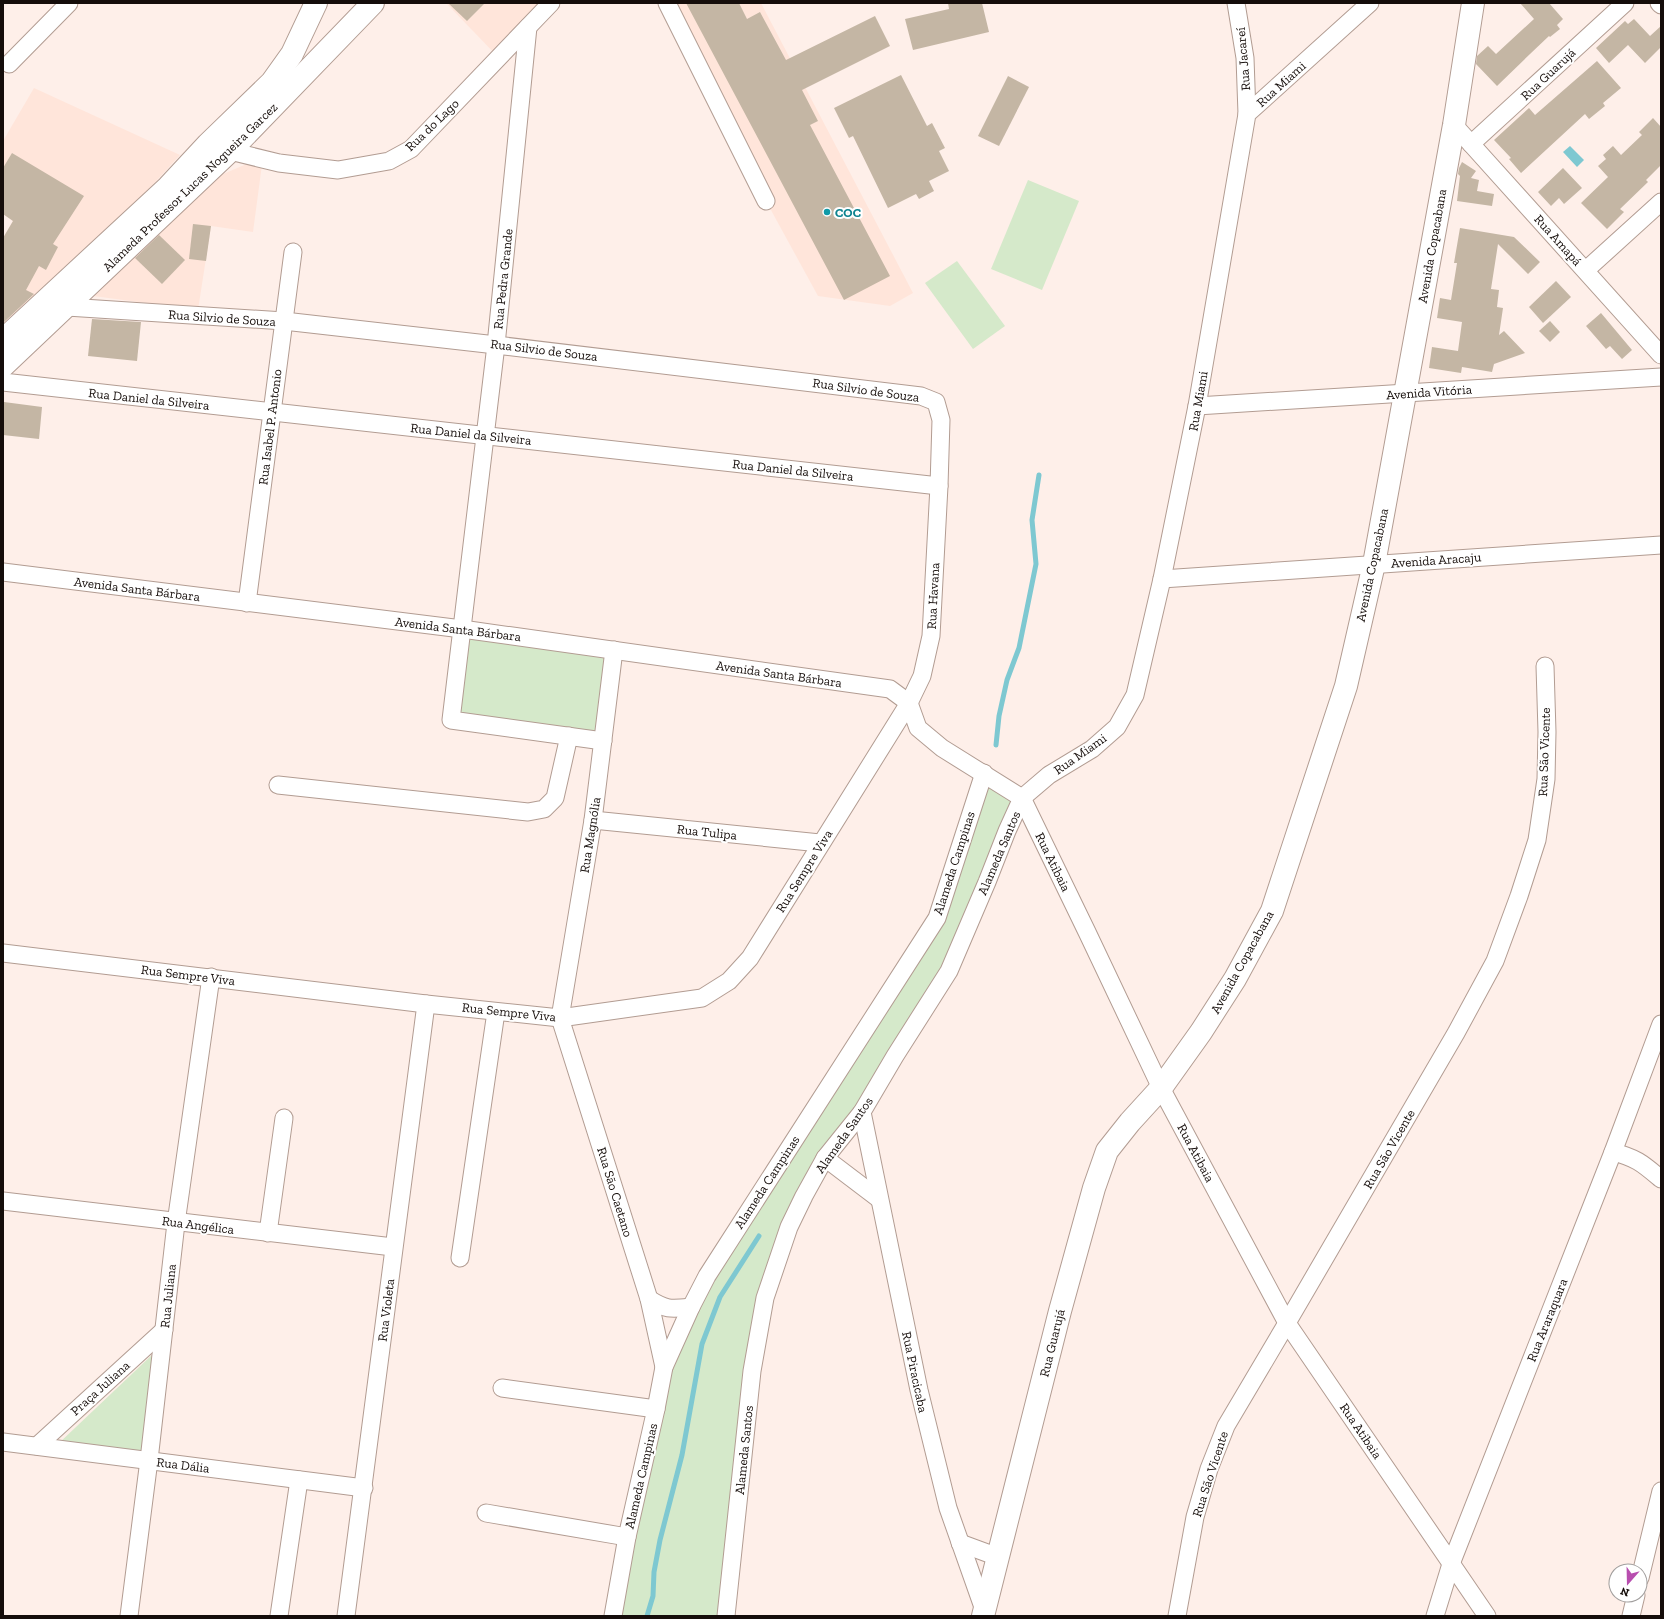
<svg xmlns="http://www.w3.org/2000/svg" width="1664" height="1619" font-family="'Zilla Slab',serif">
	<style>
		.built { fill: #ffe5da }
		.green { fill: #d5e9ca }
		.water { fill: #7ec8d1 }
		.lines { fill: none; stroke-linecap: round; stroke-linejoin: round }
		.stream { stroke: #7ec8d1; stroke-width: 5 }
		.building { fill: #c4b6a4 }
		.street-casing { stroke: #b29c92; stroke-width: 19 }
		.secondary-casing { stroke: #b29c92; stroke-width: 24 }
		.street { stroke: #fff; stroke-width: 17 }
		.secondary { stroke: #fff; stroke-width: 22 }
		.culture-dot { fill: #0f9aa8; stroke: #fff; stroke-width: 1.5 }
		.labels { text-anchor: middle; dominant-baseline: central; stroke-width: 4; stroke-linejoin: round; paint-order: stroke }
		.street-label { font-size: 13px; fill: #150d0a; stroke: #fff }
		.culture-label { font-size: 13px; font-weight: bold; fill: #0d838f; stroke: #fff; text-anchor: start }
	</style>
	<rect width="100%" height="100%" fill="#feefe9"/>
	<g class="built">
		<polygon points="446,3 551,3 499,58"/>
		<polygon points="667,3 761,3 913,293 890,306 818,296 766,201"/>
		<polygon points="34,88 180,155 63,283 181,192 263,157 253,232 211,226 198,310 56,291 3,341 3,238 13,221 3,214 3,141"/>
	</g>
	<g class="green">
		<polygon points="1028,180 1079,201 1042,290 991,269"/>
		<polygon points="957,261 1005,326 973,349 925,283"/>
		<polygon points="462,629 614,650 603,741 451,720"/>
		<polygon points="984,773 1022,798 949,971 825,1158 765,1298 726,1616 613,1616 656,1409 691,1307 917,950"/>
		<polygon points="153,1354 143,1454 57,1445"/>
	</g>
	<polygon class="water" points="1570,146 1584,160 1577,167 1563,152"/>
	<g class="lines">
		<g class="stream">
			<polyline points="996,745 999,716 1007,680 1019,648 1036,564 1032,520 1039,475"/>
			<polyline points="647,1616 653,1596 654,1572 660,1540 682,1455 702,1344 720,1297 759,1236"/>
		</g>
	</g>
	<g class="building">
		<polygon points="448,3 485,3 467,21"/>
		<polygon points="686,3 739,3 747,19 760,12 786,60 875,16 890,46 802,90 818,121 810,125 890,276 844,300"/>
		<polygon points="948,3 982,3 989,32 913,50 905,19 949,9"/>
		<polygon points="1520,3 1549,3 1563,19 1557,25 1560,29 1550,37 1549,36 1530,54 1497,86 1476,64 1477,56 1488,46 1496,54 1534,19"/>
		<polygon points="1634,19 1650,36 1661,26 1661,47 1645,63 1628,45 1609,63 1596,48 1625,21 1628,24"/>
		<polygon points="1597,61 1621,88 1603,103 1605,106 1589,119 1585,114 1521,173 1509,159 1511,158 1494,140 1529,108 1535,115"/>
		<polygon points="901,75 927,126 932,123 945,148 939,151 949,171 929,181 934,191 919,199 916,194 888,208 853,136 849,138 834,108"/>
		<polygon points="1008,76 1029,87 999,146 978,136"/>
		<polygon points="1653,118 1661,127 1661,165 1646,180 1648,182 1620,209 1624,212 1607,229 1581,203 1608,177 1598,166 1606,159 1603,155 1613,146 1621,155 1642,135 1639,132"/>
		<polygon points="12,153 84,196 53,244 58,247 46,270 39,266 26,290 34,294 3,323 3,238 13,221 3,214 3,168"/>
		<polygon points="1462,162 1476,171 1471,178 1479,180 1477,191 1494,194 1492,206 1457,201 1460,176 1458,174 1459,168"/>
		<polygon points="1563,168 1582,188 1564,204 1559,198 1551,206 1538,192"/>
		<polygon points="193,224 211,226 206,261 189,259"/>
		<polygon points="1460,228 1514,237 1540,262 1528,274 1498,244 1491,289 1499,290 1497,307 1503,308 1499,335 1504,331 1525,353 1494,364 1492,372 1462,367 1461,373 1429,368 1432,347 1458,351 1462,322 1437,318 1440,298 1451,300 1457,263 1454,263"/>
		<polygon points="159,235 185,260 162,284 135,258"/>
		<polygon points="1556,281 1571,297 1543,323 1529,307"/>
		<polygon points="1601,313 1632,350 1622,359 1610,346 1606,349 1586,326"/>
		<polygon points="92,319 141,322 137,361 88,356"/>
		<polygon points="1550,321 1560,332 1550,342 1539,331"/>
		<polygon points="4,402 42,407 39,439 3,435"/>
	</g>
	<g class="lines">
		<defs>
			<g id="street">
				<polyline points="667,3 766,201"/>
				<polyline points="1236,3 1245,58 1247,114"/>
				<polyline points="1659,3 1661,5"/>
				<polyline points="528,27 496,345 451,720 603,741"/>
				<polyline points="9,64 69,3"/>
				<polyline points="1454,125 1661,355"/>
				<polyline points="1471,144 1625,3"/>
				<polyline points="230,151 279,163 338,170 389,161 411,149 551,3"/>
				<polyline points="1586,270 1661,202"/>
				<polyline points="3,382 939,486"/>
				<polyline points="1197,406 1661,377"/>
				<polyline points="3,572 462,629 890,689 909,703"/>
				<polyline points="1162,579 1661,545"/>
				<polyline points="247,603 293,252"/>
				<polyline points="614,650 593,820 560,1018 649,1299 664,1367"/>
				<polyline points="909,703 918,728 942,748 1022,798 1087,932 1161,1088 1287,1323 1487,1616"/>
				<polyline points="278,785 528,812 544,809 555,798 569,736"/>
				<polyline points="593,820 820,843"/>
				<polyline points="3,953 426,1004 560,1018 702,998 729,981 750,958 909,703 922,676 931,636 939,486 941,420 936,402 921,396 496,345 284,321 67,307"/>
				<polyline points="862,1112 919,1390 948,1508 984,1610"/>
				<path d="M1613,1152C1637,1158 1643,1164 1661,1179"/>
				<polyline points="825,1158 879,1199"/>
				<polyline points="3,1201 393,1247"/>
				<polyline points="268,1233 284,1118"/>
				<polyline points="460,1258 496,1012"/>
				<path d="M649,1299C666,1310 671,1309 691,1307"/>
				<polyline points="502,1388 656,1409"/>
				<polyline points="3,1442 364,1488"/>
				<polyline points="37,1446 164,1330"/>
				<polyline points="486,1513 627,1537"/>
				<polyline points="960,1543 998,1557"/>
				<polyline points="1640,1578 1661,1491"/>
				<polyline points="129,1616 149,1460 176,1223 211,977"/>
				<polyline points="279,1616 299,1480"/>
				<polyline points="346,1616 426,1004"/>
				<polyline points="613,1616 627,1537 656,1409 664,1367 691,1307 707,1276 937,918 984,773"/>
				<polyline points="726,1616 752,1371 765,1298 789,1227 804,1196 825,1158 862,1112 895,1056 949,971 987,882 1007,831 1022,798 1049,775 1092,749 1117,727 1135,695 1162,579 1197,406 1247,114 1370,3"/>
				<polyline points="1177,1616 1195,1517 1209,1469 1226,1426 1287,1323 1456,1033 1495,961 1519,896 1537,840 1546,779 1547,732 1545,666"/>
				<polyline points="1435,1616 1451,1564 1613,1152 1661,1024"/>
				<polyline points="1631,1616 1636,1595"/>
			</g>
			<g id="secondary">
				<polyline points="3,340 168,187 208,144 272,82 292,54 316,3"/>
				<polyline points="3,366 230,151 373,3"/>
				<polyline points="983,1616 1060,1311 1094,1188 1107,1151 1130,1122 1161,1088 1201,1032 1235,979 1272,911 1346,686 1374,564 1454,125 1473,3"/>
			</g>
		</defs>
		<use href="#street" class="street-casing"/>
		<use href="#secondary" class="secondary-casing"/>
		<use href="#street" class="street"/>
		<use href="#secondary" class="secondary"/>
	</g>
	<circle class="culture-dot" cx="827" cy="212" r="4"/>
	<g class="labels">
		<g class="street-label">
			<text transform="translate(1243 59) rotate(-95)">Rua Jacareí</text>
			<text transform="translate(1548 74) rotate(-43)">Rua Guarujá</text>
			<text transform="translate(1281 84) rotate(-42)">Rua Miami</text>
			<text transform="translate(432 125) rotate(-44)">Rua do Lago</text>
			<text transform="translate(190 187) rotate(-44)">Alameda Professor Lucas Nogueira Garcez</text>
			<text transform="translate(1558 240) rotate(48)">Rua Amapá</text>
			<text transform="translate(1432 246) rotate(-80)">Avenida Copacabana</text>
			<text transform="translate(503 279) rotate(-84)">Rua Pedra Grande</text>
			<text transform="translate(222 318) rotate(4)">Rua Silvio de Souza</text>
			<text transform="translate(544 350) rotate(7)">Rua Silvio de Souza</text>
			<text transform="translate(866 390) rotate(8)">Rua Silvio de Souza</text>
			<text transform="translate(1429 392) rotate(-4)">Avenida Vitória</text>
			<text transform="translate(149 399) rotate(6)">Rua Daniel da Silveira</text>
			<text transform="translate(1198 401) rotate(-80)">Rua Miami</text>
			<text transform="translate(270 427) rotate(-83)">Rua Isabel P. Antonio</text>
			<text transform="translate(471 434) rotate(6)">Rua Daniel da Silveira</text>
			<text transform="translate(793 470) rotate(6)">Rua Daniel da Silveira</text>
			<text transform="translate(1436 560) rotate(-4)">Avenida Aracaju</text>
			<text transform="translate(1372 565) rotate(-78)">Avenida Copacabana</text>
			<text transform="translate(137 589) rotate(7)">Avenida Santa Bárbara</text>
			<text transform="translate(933 596) rotate(-87)">Rua Havana</text>
			<text transform="translate(458 629) rotate(7)">Avenida Santa Bárbara</text>
			<text transform="translate(779 674) rotate(8)">Avenida Santa Bárbara</text>
			<text transform="translate(1544 752) rotate(-88)">Rua São Vicente</text>
			<text transform="translate(1080 754) rotate(-35)">Rua Miami</text>
			<text transform="translate(707 832) rotate(6)">Rua Tulipa</text>
			<text transform="translate(590 835) rotate(-81)">Rua Magnólia</text>
			<text transform="translate(999 853) rotate(-67)">Alameda Santos</text>
			<text transform="translate(1053 862) rotate(64)">Rua Atibaia</text>
			<text transform="translate(954 863) rotate(-72)">Alameda Campinas</text>
			<text transform="translate(804 871) rotate(-58)">Rua Sempre Viva</text>
			<text transform="translate(1242 962) rotate(-61)">Avenida Copacabana</text>
			<text transform="translate(188 975) rotate(7)">Rua Sempre Viva</text>
			<text transform="translate(509 1012) rotate(6)">Rua Sempre Viva</text>
			<text transform="translate(844 1135) rotate(-55)">Alameda Santos</text>
			<text transform="translate(1389 1149) rotate(-60)">Rua São Vicente</text>
			<text transform="translate(1196 1153) rotate(62)">Rua Atibaia</text>
			<text transform="translate(767 1182) rotate(-57)">Alameda Campinas</text>
			<text transform="translate(615 1192) rotate(73)">Rua São Caetano</text>
			<text transform="translate(198 1225) rotate(7)">Rua Angélica</text>
			<text transform="translate(168 1296) rotate(-84)">Rua Juliana</text>
			<text transform="translate(386 1310) rotate(-83)">Rua Violeta</text>
			<text transform="translate(1547 1320) rotate(-68)">Rua Araraquara</text>
			<text transform="translate(1052 1343) rotate(-76)">Rua Guarujá</text>
			<text transform="translate(915 1372) rotate(78)">Rua Piracicaba</text>
			<text transform="translate(100 1388) rotate(-42)">Praça Juliana</text>
			<text transform="translate(1361 1431) rotate(56)">Rua Atibaia</text>
			<text transform="translate(744 1450) rotate(-84)">Alameda Santos</text>
			<text transform="translate(183 1465) rotate(7)">Rua Dália</text>
			<text transform="translate(1210 1474) rotate(-72)">Rua São Vicente</text>
			<text transform="translate(641 1476) rotate(-77)">Alameda Campinas</text>
		</g>
		<g class="culture-label">
			<text x="835" y="212">COC</text>
		</g>
	</g>
	<rect width="1664" height="1619" fill="none" stroke="#150d0a" stroke-width="8"/>
	<g transform="translate(1628 1583) rotate(200)"><circle r="19" fill="#ffffff" stroke="#a19e9d"/>
	<path d="M0-3L7 15L0 10L-7 15Z" fill="#b84eaf"/>
	<text y="-6" font-size="11" font-weight="bold" text-anchor="middle" fill="#150d0a">N</text>
	</g>
</svg>
